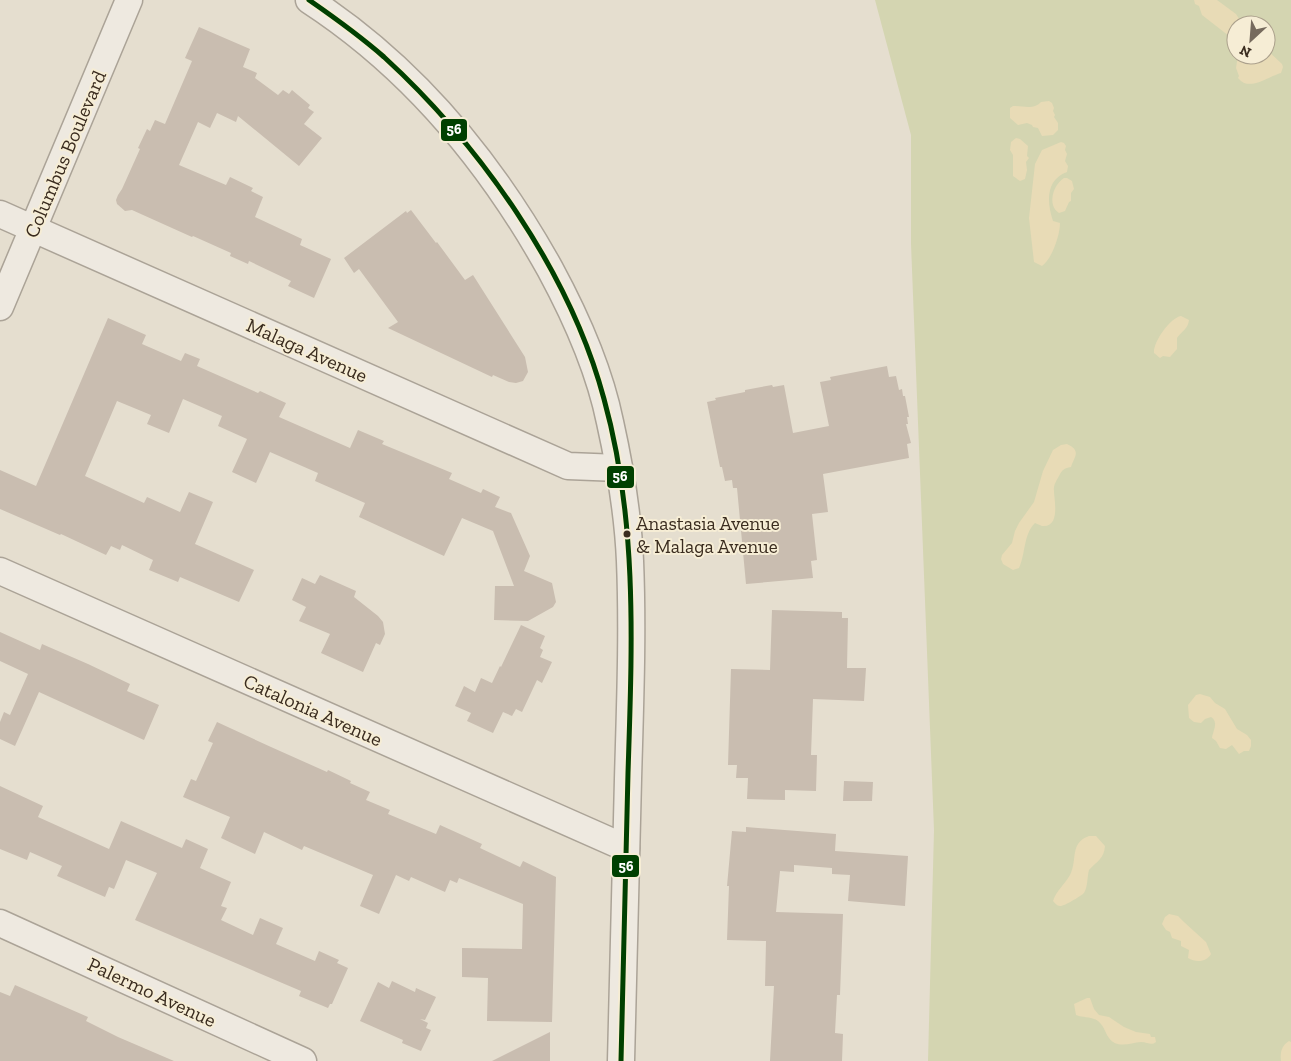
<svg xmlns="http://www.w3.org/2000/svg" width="1291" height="1061" font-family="'Zilla Slab',serif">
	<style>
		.green { fill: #d4d5b1; fill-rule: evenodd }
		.sand { fill: #e8dbb6 }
		.building { fill: #c9bdb0 }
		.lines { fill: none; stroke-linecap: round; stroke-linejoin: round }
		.minor-casing { stroke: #aba397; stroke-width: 29 }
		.minor { stroke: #eee9e0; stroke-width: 26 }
		.bus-1-casing { stroke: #f6edd5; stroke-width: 9 }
		.bus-1 { stroke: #004000; stroke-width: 5 }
		.bus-dot { fill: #3a2c1f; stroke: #f6edd5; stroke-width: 2 }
		.labels { text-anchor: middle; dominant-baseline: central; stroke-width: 4; stroke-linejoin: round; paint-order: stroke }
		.bus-label { font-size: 19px; fill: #3a2c1f; stroke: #f6edd5; text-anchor: start }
		.street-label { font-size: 20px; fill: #3a2c1f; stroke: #f6edd5 }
		.line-badge { stroke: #f6edd5; stroke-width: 2 }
		.badge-label { font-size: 14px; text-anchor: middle; font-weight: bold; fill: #fff }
	</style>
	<rect width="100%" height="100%" fill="#e5decf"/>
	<path class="green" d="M875,0H1291V1061H928L934,830L911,244V135ZM1236,25H1266V55H1236Z"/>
	<g class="sand">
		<polygon points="1194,0 1217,0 1236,14 1243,25 1236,25 1236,49 1229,42 1229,36 1202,15 1199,6 1195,4"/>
		<path d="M1266,49L1282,64L1283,67L1281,73C1270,76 1256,87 1244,83C1242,82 1240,80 1238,78L1239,76L1236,68L1238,55H1266Z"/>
		<path d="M1049,101L1052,103L1054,108L1053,111L1055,115L1054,117L1058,123V130L1053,135L1042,136L1038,128L1033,127L1032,125L1027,123L1018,125L1010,118V108L1013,106C1023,106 1034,110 1041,102Z"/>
		<polygon points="1016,138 1020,139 1028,146 1027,156 1029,158 1026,162 1027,170 1025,179 1020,181 1013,176 1013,155 1010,150 1011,142"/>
		<path d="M1061,142L1064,143L1066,146L1065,150L1067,154L1065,161L1068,166L1067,172C1045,180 1047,203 1053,221L1060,223C1060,235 1052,259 1042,266L1034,262L1029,218L1035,164L1042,150Z"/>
		<path d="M1064,178H1067L1072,181L1074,189L1071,193V201L1069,202L1065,211L1059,213C1047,205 1053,185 1064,178Z"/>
		<path d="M1181,316L1189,320C1188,329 1182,331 1177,338V349L1170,357L1163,356L1160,358L1154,353C1153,342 1170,318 1181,316Z"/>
		<path d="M1067,444C1082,451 1074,457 1071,467C1064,468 1062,470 1059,476C1057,480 1053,485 1054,491C1054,499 1061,528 1042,526C1040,525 1037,524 1035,523C1023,535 1026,553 1019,568L1013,570L1003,564L1001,559L1002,555L1012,543L1015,531L1019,523L1034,502L1043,471L1053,450L1061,445Z"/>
		<path d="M1200,694L1210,697L1215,703L1225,709L1237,729L1247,735L1251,740V746L1249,751H1244L1239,754L1232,745L1226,749L1220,748L1216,741L1212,738C1213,731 1219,722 1211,717L1205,719L1201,723L1194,722L1189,718L1188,705L1196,695Z"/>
		<path d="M1089,836H1096L1105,846C1104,859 1097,861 1089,870C1087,877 1088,886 1084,893C1081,896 1063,907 1060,906C1057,906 1055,903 1053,901C1056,891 1065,884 1070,875C1078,860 1069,843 1089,836Z"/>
		<path d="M1169,914L1178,916L1184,922L1206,942L1211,954C1207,962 1196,963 1188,958L1189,950L1181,946V941L1172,938L1170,932L1166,930L1162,924L1165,917Z"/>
		<path d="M1087,998H1090L1094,1009L1099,1015L1109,1017L1124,1027L1136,1032L1150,1034L1151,1037H1155L1156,1042C1151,1046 1148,1042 1141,1042C1130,1043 1117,1049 1109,1038C1105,1033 1105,1027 1098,1021C1091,1016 1083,1018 1076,1015L1074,1004Z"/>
		<path d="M1289,1041L1291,1042V1061H1281C1280,1053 1281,1046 1289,1041Z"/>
	</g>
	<g class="building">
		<polygon points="199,27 250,49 243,67 257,73 255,78 278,95 283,90 289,94 292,90 310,105 308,108 314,112 304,124 322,138 299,166 238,116 236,122 217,113 210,128 198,122 179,165 226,185 230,177 253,188 251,191 263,197 255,217 302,239 300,245 331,259 314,298 288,286 291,281 249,261 248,264 230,256 231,253 193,236 192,237 132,210 125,211 117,204 116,200 118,195 122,189 140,149 138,148 147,129 150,131 155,120 165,124 192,61 185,58"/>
		<polygon points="411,210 436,243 437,242 465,280 473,275 525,357 528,372 523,381 516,383 509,382 493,375 492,377 388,328 398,322 359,269 354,273 344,258 406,211 407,213"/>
		<polygon points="108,318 146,335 142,344 181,361 185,353 200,359 197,366 258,393 260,391 286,403 279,417 350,448 358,430 384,441 382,444 452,473 449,479 481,493 483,489 500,497 495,507 511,513 530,556 524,571 552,583 556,602 553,607 528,621 494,620 495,586 514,586 493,531 462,518 444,556 359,517 365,503 315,481 318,473 270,452 256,483 232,472 247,439 218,426 222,416 183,399 169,433 147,424 151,415 117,401 85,476 144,503 147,497 180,512 189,492 213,502 195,544 254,570 239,602 180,577 178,582 149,570 153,560 122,545 120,550 111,546 106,555 61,534 60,535 0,509 0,470 36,486"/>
		<polygon points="887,366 889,377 896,376 899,390 902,389 903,396 905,396 909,417 907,417 908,424 906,424 911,443 907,444 909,458 823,474 828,512 812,514 817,560 811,561 813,578 746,584 737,488 733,488 732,480 725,481 722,467 720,467 707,402 716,400 715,398 745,392 745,390 772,385 773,387 784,385 793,433 829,426 820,382 831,380 830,377"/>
		<polygon points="320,575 356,591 354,597 378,616 383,622 385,634 380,645 376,643 363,672 321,653 330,634 299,621 306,607 292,600 302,578 315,584"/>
		<polygon points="772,610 842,612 842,618 848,618 847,668 866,668 864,701 813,699 811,755 817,755 816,791 785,790 785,800 747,799 748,778 736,778 737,765 728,765 731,669 770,670"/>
		<polygon points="521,625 545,636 540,648 543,650 540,657 552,662 542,683 537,680 522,712 516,709 512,716 503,712 493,733 467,721 471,713 455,706 464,686 475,692 481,678 492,683 500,666 501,667"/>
		<polygon points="0,632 40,650 42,644 88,664 130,684 127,691 159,705 144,740 39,692 15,746 0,739 0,722 4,712 10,715 28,674 0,661"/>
		<polygon points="217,722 271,747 327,772 328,770 351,781 350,783 370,792 366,800 390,810 388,814 436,834 440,825 482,844 480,848 520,867 523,861 556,877 552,1022 487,1021 488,978 462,977 462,948 522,949 523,904 459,878 457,883 450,880 445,892 411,877 409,881 396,875 379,914 360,906 373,875 304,846 302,850 264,832 255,854 221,838 230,817 183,797 191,779 196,781 213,743 208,741"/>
		<polygon points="844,781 873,782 872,801 843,801"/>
		<polygon points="0,786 43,806 38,817 109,849 121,821 182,848 186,839 208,849 200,868 231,882 221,906 227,908 221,920 253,935 260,918 283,928 276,944 315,961 319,951 339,960 337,963 348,968 332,1004 330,1004 328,1008 299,996 301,991 135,920 157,873 126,860 114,889 109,887 105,897 57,876 62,866 30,852 27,860 0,849"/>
		<polygon points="746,827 836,834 835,851 908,856 905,906 848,901 850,875 832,874 832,868 794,865 794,872 780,871 776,912 843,914 840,995 837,995 835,1033 843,1034 842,1061 770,1061 774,986 765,986 766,941 727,940 729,886 727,886 732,831 746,832"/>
		<polygon points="392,981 415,992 416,988 436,997 425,1020 420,1019 428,1023 426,1028 431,1030 421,1051 402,1043 403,1040 360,1021 378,982 389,988"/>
		<polygon points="15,985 88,1017 86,1021 118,1037 174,1061 0,1061 0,992 10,996"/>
		<polygon points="550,1032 550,1061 492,1061"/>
	</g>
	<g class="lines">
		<defs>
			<g id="minor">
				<path d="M309,0C412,67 491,163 550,269C576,317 599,368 610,422C620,467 628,515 630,561C633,633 630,707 628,779C626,873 624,967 621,1061"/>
				<polyline points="0,214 568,466 619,468"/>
				<polyline points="0,307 129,0"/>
				<polyline points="0,571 626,848"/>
				<polyline points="0,923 303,1061"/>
			</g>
		</defs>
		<use href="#minor" class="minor-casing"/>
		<use href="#minor" class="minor"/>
		<defs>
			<path id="bus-1" d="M309,0C335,18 360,36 384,57C480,145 570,272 604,399C638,521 632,648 628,773C625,869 624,965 621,1061"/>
		</defs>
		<use href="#bus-1" class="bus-1-casing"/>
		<use href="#bus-1" class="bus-1"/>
	</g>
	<circle class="bus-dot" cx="627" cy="534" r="4.5"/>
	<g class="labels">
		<g class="bus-label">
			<text x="636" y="523">Anastasia Avenue<tspan x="636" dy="23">&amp; Malaga Avenue</tspan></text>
		</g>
		<g class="street-label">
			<text transform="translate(65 154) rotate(-67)">Columbus Boulevard</text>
			<text transform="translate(307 350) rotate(24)">Malaga Avenue</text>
			<text transform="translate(313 710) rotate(24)">Catalonia Avenue</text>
			<text transform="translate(152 992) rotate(25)">Palermo Avenue</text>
		</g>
	</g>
	<g class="line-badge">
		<rect x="440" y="118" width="28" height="24" rx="5" fill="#004000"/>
		<rect x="606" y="465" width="29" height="24" rx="5" fill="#004000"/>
		<rect x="611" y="854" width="29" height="24" rx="5" fill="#004000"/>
	</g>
	<g class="badge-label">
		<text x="454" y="134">56</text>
		<text x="620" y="481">56</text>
		<text x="626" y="871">56</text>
	</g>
	<g transform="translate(1251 40) rotate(206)"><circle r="24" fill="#f6edd5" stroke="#aba08c"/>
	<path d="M0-4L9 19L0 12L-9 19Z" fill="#766a5d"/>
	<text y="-8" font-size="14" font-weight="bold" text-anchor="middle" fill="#3a2c1f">N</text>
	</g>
</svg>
